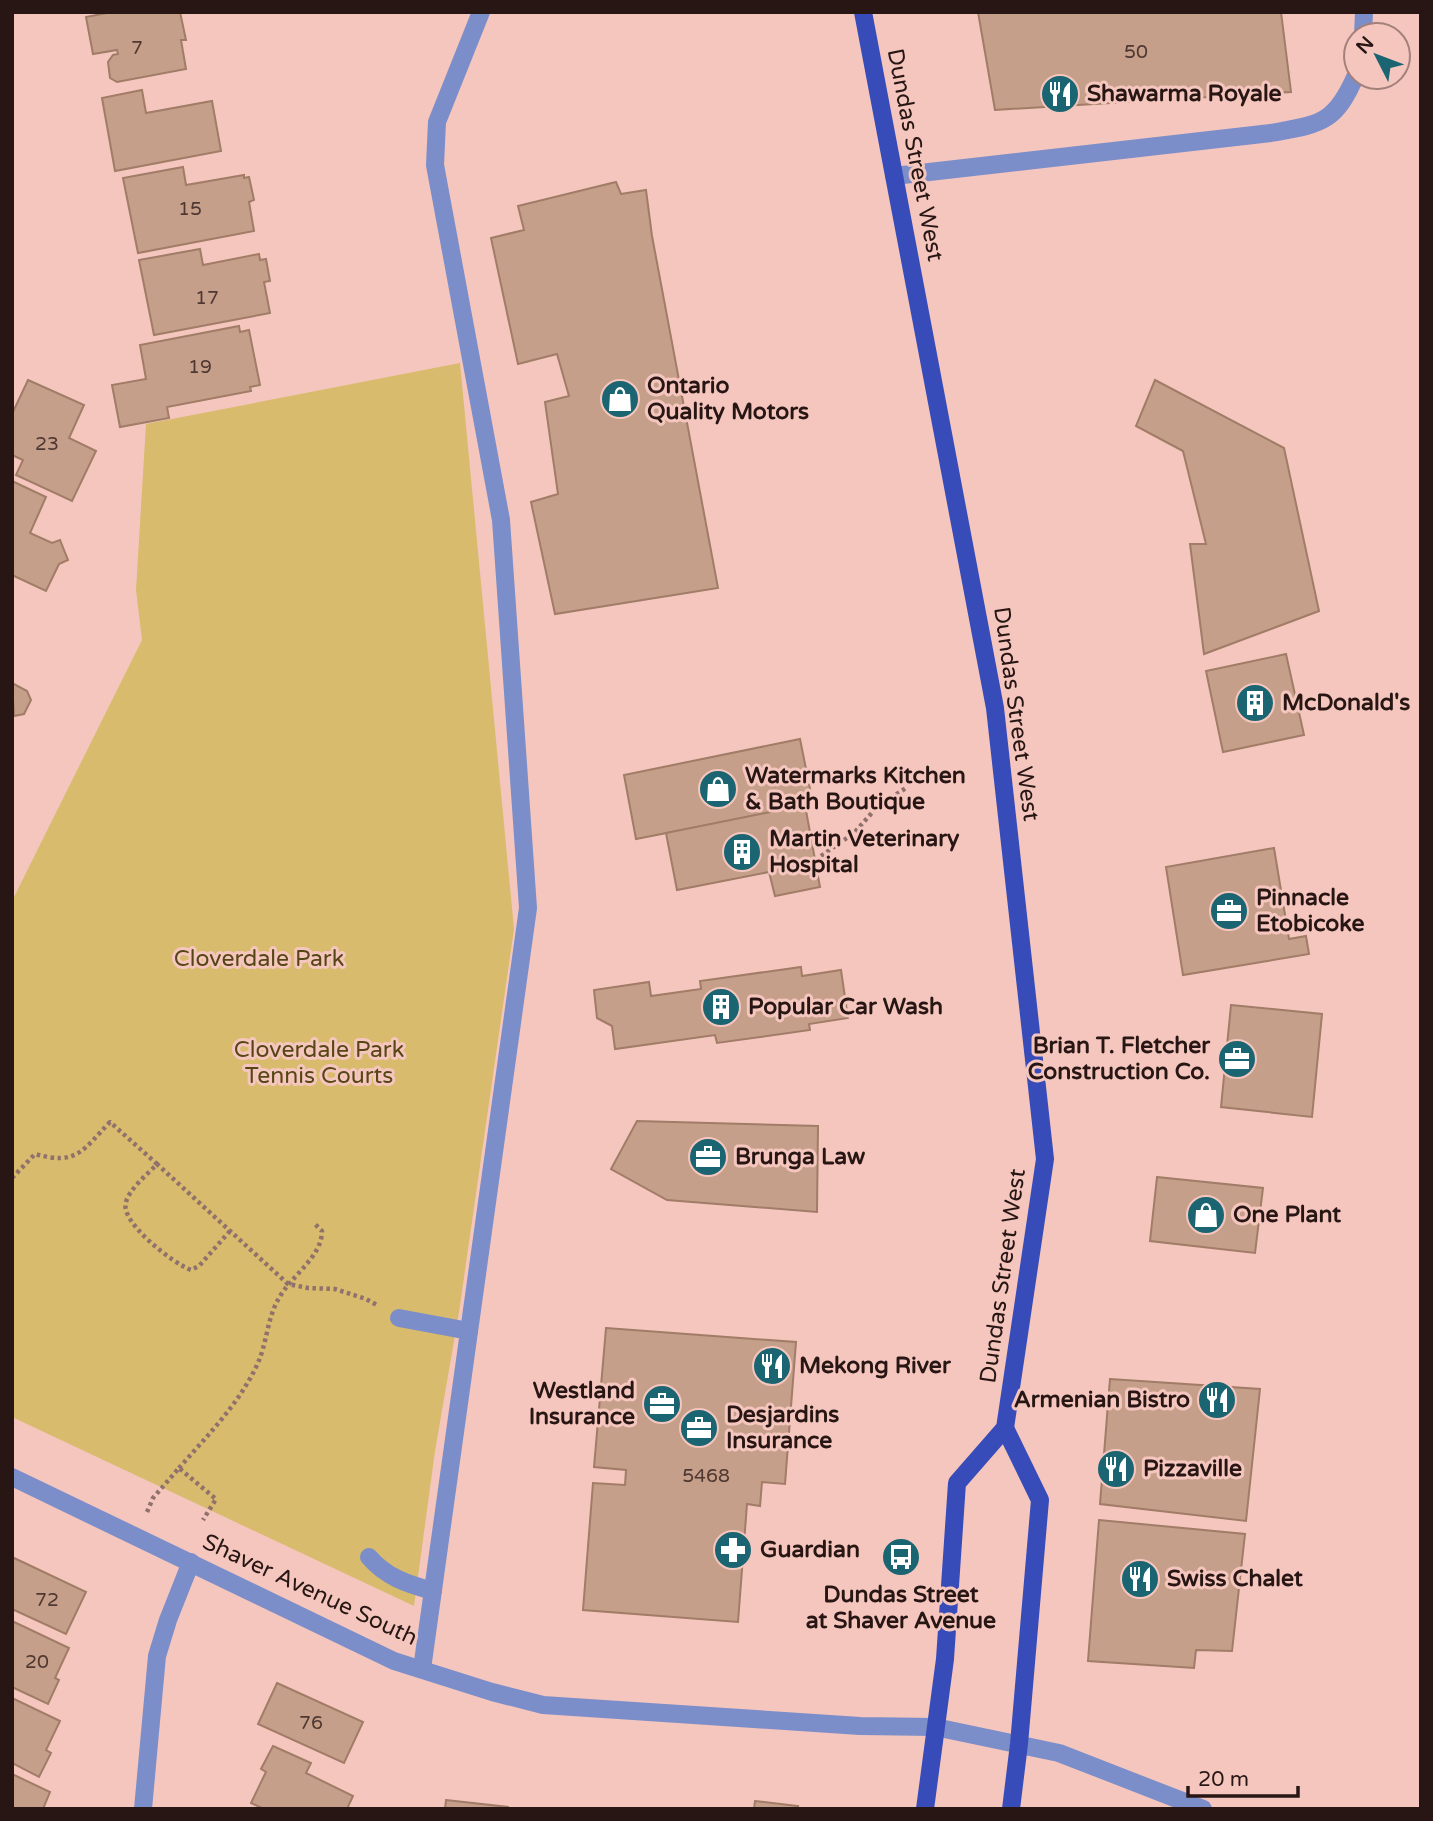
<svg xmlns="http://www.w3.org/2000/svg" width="1433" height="1821" font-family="'Varela Round',sans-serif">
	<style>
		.green { fill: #d8bb6c }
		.building { fill: #c69f8a; stroke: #a17c67; stroke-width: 2 }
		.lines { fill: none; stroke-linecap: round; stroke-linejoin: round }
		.path { stroke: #91716b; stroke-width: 4.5; stroke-dasharray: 3.5 3.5; stroke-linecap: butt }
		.minor { stroke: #7b8ec9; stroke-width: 18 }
		.major { stroke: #384cb9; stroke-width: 18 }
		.labels { text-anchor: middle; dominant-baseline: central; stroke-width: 6; stroke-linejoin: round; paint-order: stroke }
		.number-label { font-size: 19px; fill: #4f3831 }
		.poi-label { font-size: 23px; font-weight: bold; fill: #271613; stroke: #f5c6be; text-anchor: start }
		.street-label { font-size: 23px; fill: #271613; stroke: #f5c6be }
		.park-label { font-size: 23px; fill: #564615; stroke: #f5c6be }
	</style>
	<rect width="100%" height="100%" fill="#f5c6be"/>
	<polygon class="green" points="460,363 514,929 459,1312 435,1451 414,1606 12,1417 12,901 142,640 136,590 146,424"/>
	<g class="building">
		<polygon points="180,12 186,40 181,40 186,69 117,82 110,78 108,62 113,55 118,54 117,50 93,54 86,17 112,12"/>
		<polygon points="978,12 1281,12 1291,92 995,110"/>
		<polygon points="142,90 146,113 212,101 221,151 115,171 102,98"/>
		<polygon points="183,167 186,185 244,175 244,178 249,177 254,200 249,202 254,231 138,253 123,178"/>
		<polygon points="616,182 621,194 646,190 652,236 718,588 555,614 531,502 558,494 545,402 569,396 557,354 518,364 491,238 524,230 518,206"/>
		<polygon points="200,249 203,265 259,254 260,260 266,259 270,281 264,282 270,313 154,335 139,260"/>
		<polygon points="239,326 240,332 249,330 260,385 250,387 251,391 167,407 169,418 120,427 112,385 146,379 140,345"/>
		<polygon points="28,380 84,405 69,438 96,451 72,501 16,475 23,460 12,455 12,414"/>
		<polygon points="1155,380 1284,448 1319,611 1204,654 1190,544 1206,544 1183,451 1136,426"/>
		<polygon points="12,481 46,497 30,533 52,543 60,540 68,560 59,564 46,591 12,575"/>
		<polygon points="1286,654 1304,735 1223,752 1206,671"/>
		<polygon points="12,683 27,691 31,700 24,714 14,716"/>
		<polygon points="800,739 813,804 636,839 624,775"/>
		<polygon points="805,805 820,887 775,896 769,872 677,890 666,833"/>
		<polygon points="1274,848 1289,939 1306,936 1309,954 1183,975 1166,867"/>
		<polygon points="801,967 802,976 841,970 848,1018 809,1024 810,1030 717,1043 715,1035 615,1049 612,1026 597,1018 594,990 649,982 651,996 701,989 700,981"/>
		<polygon points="1231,1005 1322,1014 1312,1117 1221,1107"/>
		<polygon points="637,1121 818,1126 817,1212 667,1200 611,1169"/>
		<polygon points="1157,1177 1263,1188 1255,1253 1150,1241"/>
		<polygon points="606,1328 796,1342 785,1484 762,1482 760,1506 747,1504 738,1622 583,1610 593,1483 625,1485 626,1470 594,1467"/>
		<polygon points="1110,1379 1260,1389 1246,1521 1100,1504"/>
		<polygon points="1099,1520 1245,1534 1232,1651 1196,1650 1194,1668 1088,1661"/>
		<polygon points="12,1557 86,1592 66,1634 12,1609"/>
		<polygon points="12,1621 69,1648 55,1678 59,1680 48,1704 12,1687"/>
		<polygon points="277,1683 363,1722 344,1763 258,1724"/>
		<polygon points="12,1698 60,1721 46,1750 51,1753 39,1777 12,1763"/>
		<polygon points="273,1746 311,1763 306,1773 353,1796 347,1809 264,1809 251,1803 264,1776 266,1772 261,1769"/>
		<polygon points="12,1774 50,1792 43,1809 12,1809"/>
		<polygon points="446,1800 508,1807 508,1809 445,1809"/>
		<polygon points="755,1801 798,1806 797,1809 754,1809"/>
	</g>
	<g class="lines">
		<g class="path">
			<polyline points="821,856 854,833 878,806 906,788"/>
			<path d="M12,1178L35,1154C77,1166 83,1150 110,1122L157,1164"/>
			<path d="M230,1231L199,1266L191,1270C174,1264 119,1222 126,1202C130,1188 147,1175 157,1164L288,1284L308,1288L335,1289L366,1299L377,1305"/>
			<path d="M179,1468C207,1436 239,1404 257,1365C267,1344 267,1318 279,1298C291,1276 322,1257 322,1231L315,1224"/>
			<polyline points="147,1512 153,1498 179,1468 216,1499 203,1520"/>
		</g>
		<g class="minor">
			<polyline points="1363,35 1364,12"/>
			<path d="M894,176L1271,133C1320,124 1335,124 1356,75"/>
			<polyline points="399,1318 469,1331"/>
			<polyline points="12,1477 394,1661 492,1692 543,1705 860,1726 935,1727 1059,1753 1203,1809"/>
			<path d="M369,1557C386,1577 407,1584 433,1591"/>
			<polyline points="422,1669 528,908 501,520 435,165 437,122 481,12"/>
			<polyline points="143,1809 157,1656 168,1620 191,1562"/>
		</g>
		<g class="major">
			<polyline points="863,12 995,708 1045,1159 1005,1428 957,1483 945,1659 925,1809"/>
			<polyline points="1005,1428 1040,1500 1019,1744 1011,1809"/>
		</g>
	</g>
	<defs>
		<symbol id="restaurant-disc" viewBox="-11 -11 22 22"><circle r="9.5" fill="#1a6571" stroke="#f5c6be"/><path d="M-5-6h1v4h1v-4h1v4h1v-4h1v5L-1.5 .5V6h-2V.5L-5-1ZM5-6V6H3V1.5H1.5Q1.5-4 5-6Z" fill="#fff"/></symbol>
		<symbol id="shop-disc" viewBox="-11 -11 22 22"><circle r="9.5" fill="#1a6571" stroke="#f5c6be"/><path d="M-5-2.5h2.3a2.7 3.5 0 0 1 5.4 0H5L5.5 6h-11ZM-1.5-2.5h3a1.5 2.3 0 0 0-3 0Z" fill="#fff"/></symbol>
		<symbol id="building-disc" viewBox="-11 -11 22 22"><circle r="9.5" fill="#1a6571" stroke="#f5c6be"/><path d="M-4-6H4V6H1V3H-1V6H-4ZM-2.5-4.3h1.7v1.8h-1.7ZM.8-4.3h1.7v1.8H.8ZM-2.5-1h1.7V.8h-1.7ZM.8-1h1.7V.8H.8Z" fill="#fff"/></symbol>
		<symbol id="office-disc" viewBox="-11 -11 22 22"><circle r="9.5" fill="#1a6571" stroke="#f5c6be"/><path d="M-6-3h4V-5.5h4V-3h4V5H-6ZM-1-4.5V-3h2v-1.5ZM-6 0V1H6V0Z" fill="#fff"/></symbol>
		<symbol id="pharmacy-disc" viewBox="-11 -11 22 22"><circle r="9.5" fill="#1a6571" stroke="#f5c6be"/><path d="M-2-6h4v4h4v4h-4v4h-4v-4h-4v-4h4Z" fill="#fff"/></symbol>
		<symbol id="bus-disc" viewBox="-11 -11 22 22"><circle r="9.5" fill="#1a6571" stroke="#f5c6be"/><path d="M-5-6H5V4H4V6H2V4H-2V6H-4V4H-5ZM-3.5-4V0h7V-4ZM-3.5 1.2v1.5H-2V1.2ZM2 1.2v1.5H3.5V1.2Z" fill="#fff"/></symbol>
	</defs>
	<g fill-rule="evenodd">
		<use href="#restaurant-disc" x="1038" y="72" width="44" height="44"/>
		<use href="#shop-disc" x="598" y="377" width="44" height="44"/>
		<use href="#building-disc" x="1233" y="681" width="44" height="44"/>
		<use href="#shop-disc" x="696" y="767" width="44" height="44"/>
		<use href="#building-disc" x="720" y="830" width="44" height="44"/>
		<use href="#office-disc" x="1207" y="889" width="44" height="44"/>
		<use href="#building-disc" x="699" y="985" width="44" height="44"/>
		<use href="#office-disc" x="1215" y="1037" width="44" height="44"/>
		<use href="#office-disc" x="686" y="1135" width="44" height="44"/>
		<use href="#shop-disc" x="1184" y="1193" width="44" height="44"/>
		<use href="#restaurant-disc" x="750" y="1344" width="44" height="44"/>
		<use href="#restaurant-disc" x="1195" y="1378" width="44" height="44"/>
		<use href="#office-disc" x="640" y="1382" width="44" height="44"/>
		<use href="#office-disc" x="677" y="1406" width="44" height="44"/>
		<use href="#restaurant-disc" x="1094" y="1447" width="44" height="44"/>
		<use href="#pharmacy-disc" x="711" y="1528" width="44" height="44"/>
		<use href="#bus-disc" x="879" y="1535" width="44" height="44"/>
		<use href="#restaurant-disc" x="1118" y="1557" width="44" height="44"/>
	</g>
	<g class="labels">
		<g class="number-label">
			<text x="137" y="48">7</text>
			<text x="1136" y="52">50</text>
			<text x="190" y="209">15</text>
			<text x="207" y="298">17</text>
			<text x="200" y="367">19</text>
			<text x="47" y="444">23</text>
			<text x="706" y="1476">5468</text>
			<text x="47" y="1600">72</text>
			<text x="37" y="1662">20</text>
			<text x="311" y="1723">76</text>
		</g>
		<g class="poi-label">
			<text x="1087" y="94">Shawarma Royale</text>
			<text x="647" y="386">Ontario<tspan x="647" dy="26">Quality Motors</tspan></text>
			<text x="1282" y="703">McDonald's</text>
			<text x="745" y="776">Watermarks Kitchen<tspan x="745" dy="26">&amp; Bath Boutique</tspan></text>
			<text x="769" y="839">Martin Veterinary<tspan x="769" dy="26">Hospital</tspan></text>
			<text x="1256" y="898">Pinnacle<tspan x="1256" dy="26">Etobicoke</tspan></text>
			<text x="748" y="1007">Popular Car Wash</text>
			<text x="1210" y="1046" text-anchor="end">Brian T. Fletcher<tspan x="1210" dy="26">Construction Co.</tspan></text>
			<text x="735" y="1157">Brunga Law</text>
			<text x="1233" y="1215">One Plant</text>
			<text x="799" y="1366">Mekong River</text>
			<text x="635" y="1391" text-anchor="end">Westland<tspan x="635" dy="26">Insurance</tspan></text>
			<text x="1190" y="1400" text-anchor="end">Armenian Bistro</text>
			<text x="726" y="1415">Desjardins<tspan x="726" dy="26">Insurance</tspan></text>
			<text x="1143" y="1469">Pizzaville</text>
			<text x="760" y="1550">Guardian</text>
			<text x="1167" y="1579">Swiss Chalet</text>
			<text x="901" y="1595" text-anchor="middle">Dundas Street<tspan x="901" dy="26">at Shaver Avenue</tspan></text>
		</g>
		<g class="street-label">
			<text transform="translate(915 155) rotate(79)">Dundas Street West</text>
			<text transform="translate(1016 714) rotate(82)">Dundas Street West</text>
			<text transform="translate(1003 1276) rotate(-82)">Dundas Street West</text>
			<text transform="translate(310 1590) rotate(25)">Shaver Avenue South</text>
		</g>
		<g class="park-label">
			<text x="259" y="959">Cloverdale Park</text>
			<text x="319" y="1050">Cloverdale Park<tspan x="319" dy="26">Tennis Courts</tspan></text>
		</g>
	</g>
	<rect width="1433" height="1821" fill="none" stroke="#271613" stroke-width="28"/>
	<g transform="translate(1377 56) rotate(312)"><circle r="33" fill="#f5c6be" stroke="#a3807a" stroke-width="2"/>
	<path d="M0-5L12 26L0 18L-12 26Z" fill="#1a6571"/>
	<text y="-10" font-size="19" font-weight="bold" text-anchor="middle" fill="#271613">N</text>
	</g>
	<path d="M1188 1786v10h110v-10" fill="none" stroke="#271613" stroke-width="3.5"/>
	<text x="1198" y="1786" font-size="21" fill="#271613" stroke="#f5c6be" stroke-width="5" paint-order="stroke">20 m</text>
</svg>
